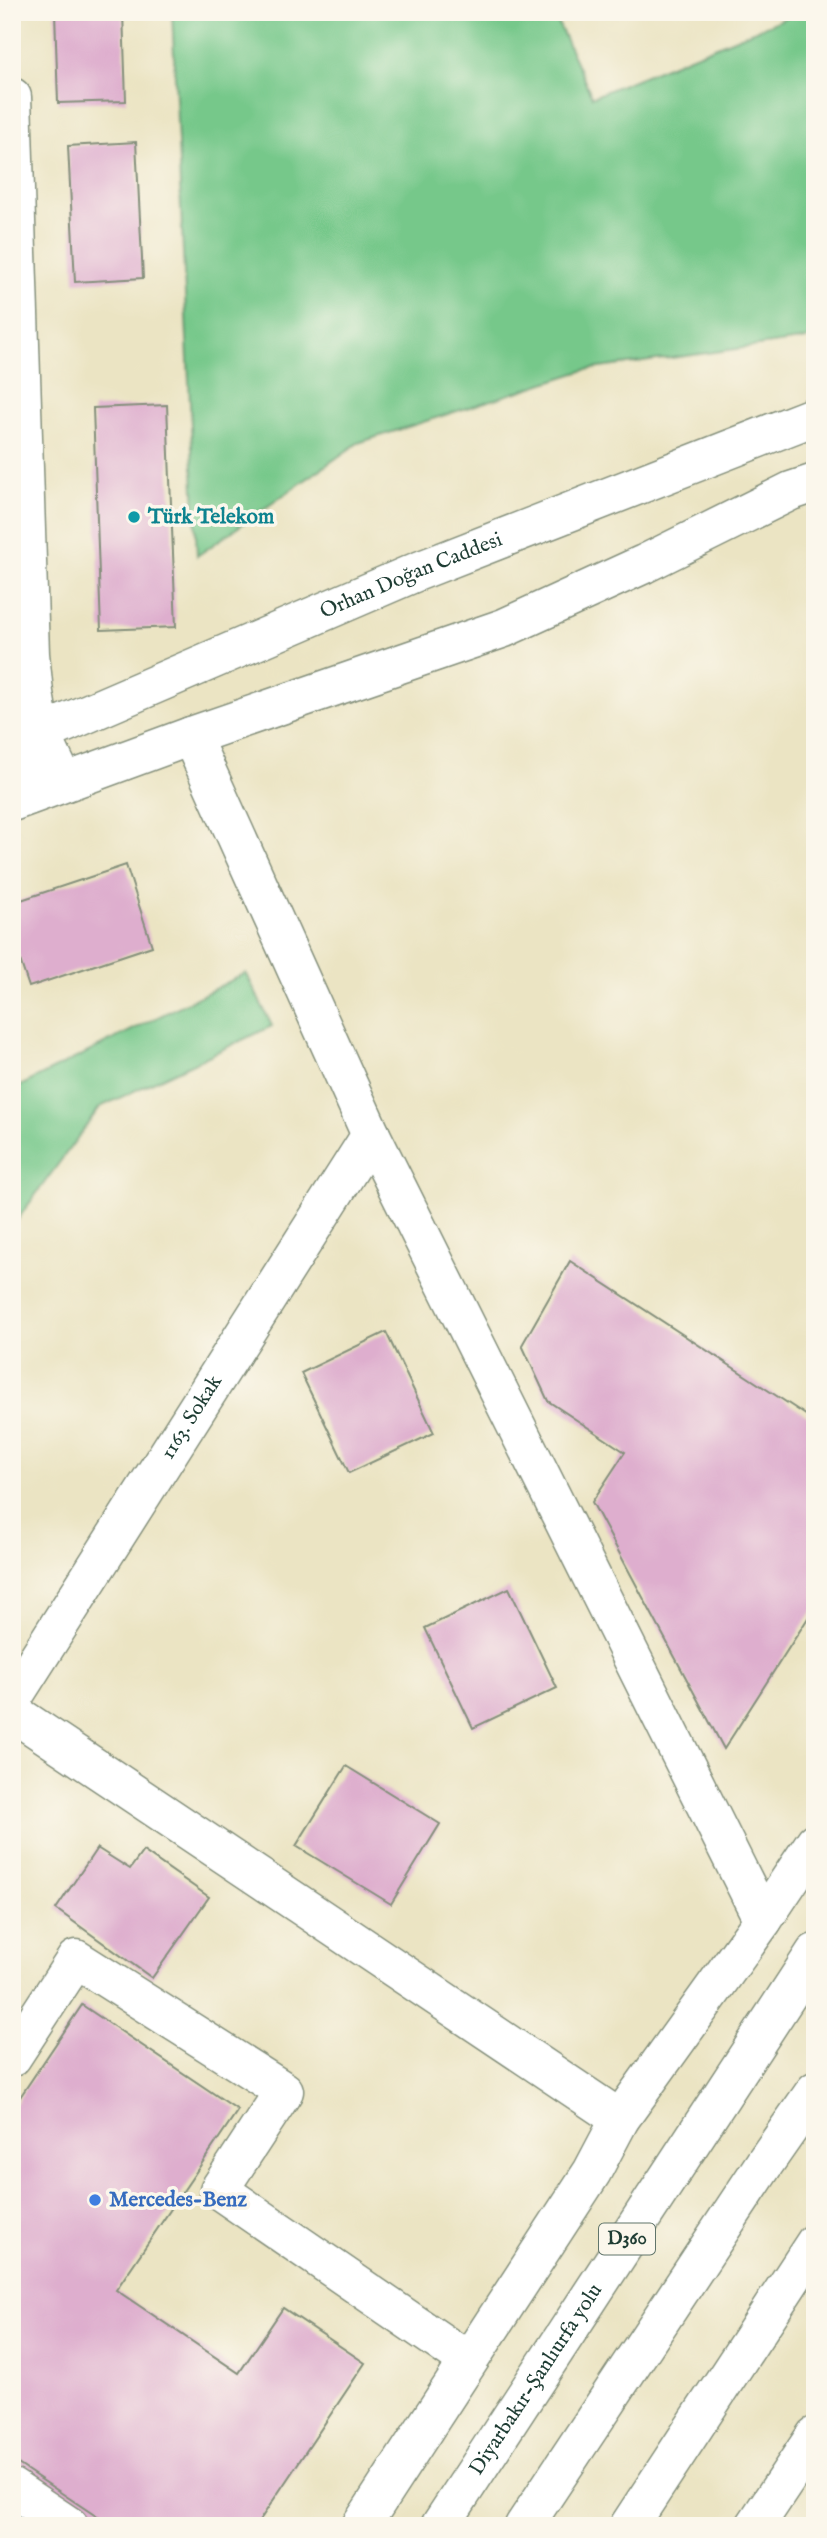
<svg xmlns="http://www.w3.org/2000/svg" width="827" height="2538" font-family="'IM FELL English',serif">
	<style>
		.green { fill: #76c88a; stroke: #4a825f; stroke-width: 2 }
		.building { fill: #deaece }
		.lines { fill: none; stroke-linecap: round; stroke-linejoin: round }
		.minor-casing { stroke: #85907c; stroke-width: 41 }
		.major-casing { stroke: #85907c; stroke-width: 41 }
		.highway-casing { stroke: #85907c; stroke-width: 41 }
		.minor { stroke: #fff; stroke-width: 38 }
		.major { stroke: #fff; stroke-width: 38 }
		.highway { stroke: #fff; stroke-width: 38 }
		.culture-dot { fill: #0f9aa8; stroke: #fbf7ec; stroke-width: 2.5 }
		.shop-dot { fill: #3f7fe0; stroke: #fbf7ec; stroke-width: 2.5 }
		.labels { text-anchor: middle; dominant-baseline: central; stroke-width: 7; stroke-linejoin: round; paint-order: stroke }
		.shield { fill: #fbf7ec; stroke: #61756b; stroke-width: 2 }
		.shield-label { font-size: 19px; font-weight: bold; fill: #1f3d34 }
		.culture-label { font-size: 21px; font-weight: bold; fill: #0d838f; stroke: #fbf7ec; text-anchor: start }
		.street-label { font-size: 21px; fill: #1f3d34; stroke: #fbf7ec }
		.shop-label { font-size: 21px; font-weight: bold; fill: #366cbe; stroke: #fbf7ec; text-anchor: start }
	</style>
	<rect width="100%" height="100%" fill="#fbf7ec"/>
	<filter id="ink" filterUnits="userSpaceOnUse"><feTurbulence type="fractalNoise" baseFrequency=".0143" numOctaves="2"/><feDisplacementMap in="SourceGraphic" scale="14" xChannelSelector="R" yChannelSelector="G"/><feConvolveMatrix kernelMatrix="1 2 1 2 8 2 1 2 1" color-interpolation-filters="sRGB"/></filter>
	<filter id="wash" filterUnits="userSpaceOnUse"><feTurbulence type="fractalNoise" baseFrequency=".00686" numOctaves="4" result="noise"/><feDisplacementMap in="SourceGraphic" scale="28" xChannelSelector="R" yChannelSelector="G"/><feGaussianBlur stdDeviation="1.57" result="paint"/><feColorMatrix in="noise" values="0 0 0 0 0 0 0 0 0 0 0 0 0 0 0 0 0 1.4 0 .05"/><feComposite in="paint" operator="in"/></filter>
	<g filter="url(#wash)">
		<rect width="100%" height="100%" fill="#ebe4c3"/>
		<g class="green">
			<polygon points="172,12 553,12 592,97 800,12 815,12 815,338 585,370 358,443 197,556"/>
			<polygon points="246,973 272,1026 100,1107 12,1227 12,1090"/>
		</g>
		<g id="blocks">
			<g class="building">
				<polygon points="55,12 123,12 126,101 58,103"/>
				<polygon points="136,142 143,278 75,282 68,146"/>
				<polygon points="167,405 176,627 101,630 93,408"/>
				<polygon points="126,865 152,946 29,987 12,936 12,903"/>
				<polygon points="570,1261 815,1421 815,1607 724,1749 592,1502 625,1452 548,1401 522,1345"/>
				<polygon points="386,1332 434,1433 349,1473 301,1373"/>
				<polygon points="509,1588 557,1688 473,1728 425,1628"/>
				<polygon points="346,1766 440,1824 391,1904 296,1846"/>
				<polygon points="97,1848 130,1869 143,1851 209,1897 152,1978 56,1909"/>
				<polygon points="82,2005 238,2110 116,2290 239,2373 283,2308 365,2363 256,2526 111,2526 12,2460 12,2109"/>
			</g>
		</g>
	</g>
	<g filter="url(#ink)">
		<use href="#blocks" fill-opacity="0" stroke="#85907c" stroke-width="2"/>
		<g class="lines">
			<defs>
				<g id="minor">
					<polyline points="12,97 30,654 34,693 41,734 64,782"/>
					<polyline points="191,736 371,1135 763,1920"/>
					<polyline points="12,759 33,793"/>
					<path id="s1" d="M12,1699L371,1135"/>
					<polyline points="12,1712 620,2119"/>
					<polyline points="12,2057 76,1959 284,2091 219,2190 468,2361"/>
					<polyline points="12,2488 69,2526"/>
					<polyline points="755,2526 815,2436"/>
				</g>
				<g id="major">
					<path id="s2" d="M12,746L416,572L815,416"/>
					<polyline points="12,802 191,736 504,628 644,564 791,491 815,483"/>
				</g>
				<g id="highway">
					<polyline points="361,2526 592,2172 620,2119 763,1920 815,1842"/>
					<path id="s3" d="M440,2526L815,1953"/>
					<polyline points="524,2526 764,2164 815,2091"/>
					<polyline points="629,2526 815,2243"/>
				</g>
			</defs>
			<use href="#minor" class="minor-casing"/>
			<use href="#major" class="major-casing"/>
			<use href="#highway" class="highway-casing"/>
			<use href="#minor" class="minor"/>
			<use href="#major" class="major"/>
			<use href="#highway" class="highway"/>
		</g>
	</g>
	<circle class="culture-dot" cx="134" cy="517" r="7"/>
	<circle class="shop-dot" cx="95" cy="2200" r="7"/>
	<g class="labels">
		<rect class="shield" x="599" y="2223.5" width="56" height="31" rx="5"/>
		<g class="shield-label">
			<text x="627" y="2239">D360</text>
		</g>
		<g class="culture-label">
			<text x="148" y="517">Türk Telekom</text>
		</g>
		<g class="street-label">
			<text stroke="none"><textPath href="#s2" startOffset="434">Orhan Doğan Caddesi</textPath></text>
			<text stroke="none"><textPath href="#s1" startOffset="334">1163. Sokak</textPath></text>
			<text stroke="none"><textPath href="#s3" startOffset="175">Diyarbakır-Şanlıurfa yolu</textPath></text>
		</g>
		<g class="shop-label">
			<text x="109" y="2200">Mercedes-Benz</text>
		</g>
	</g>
	<rect width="827" height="2538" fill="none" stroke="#fbf7ec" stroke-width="42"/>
</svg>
